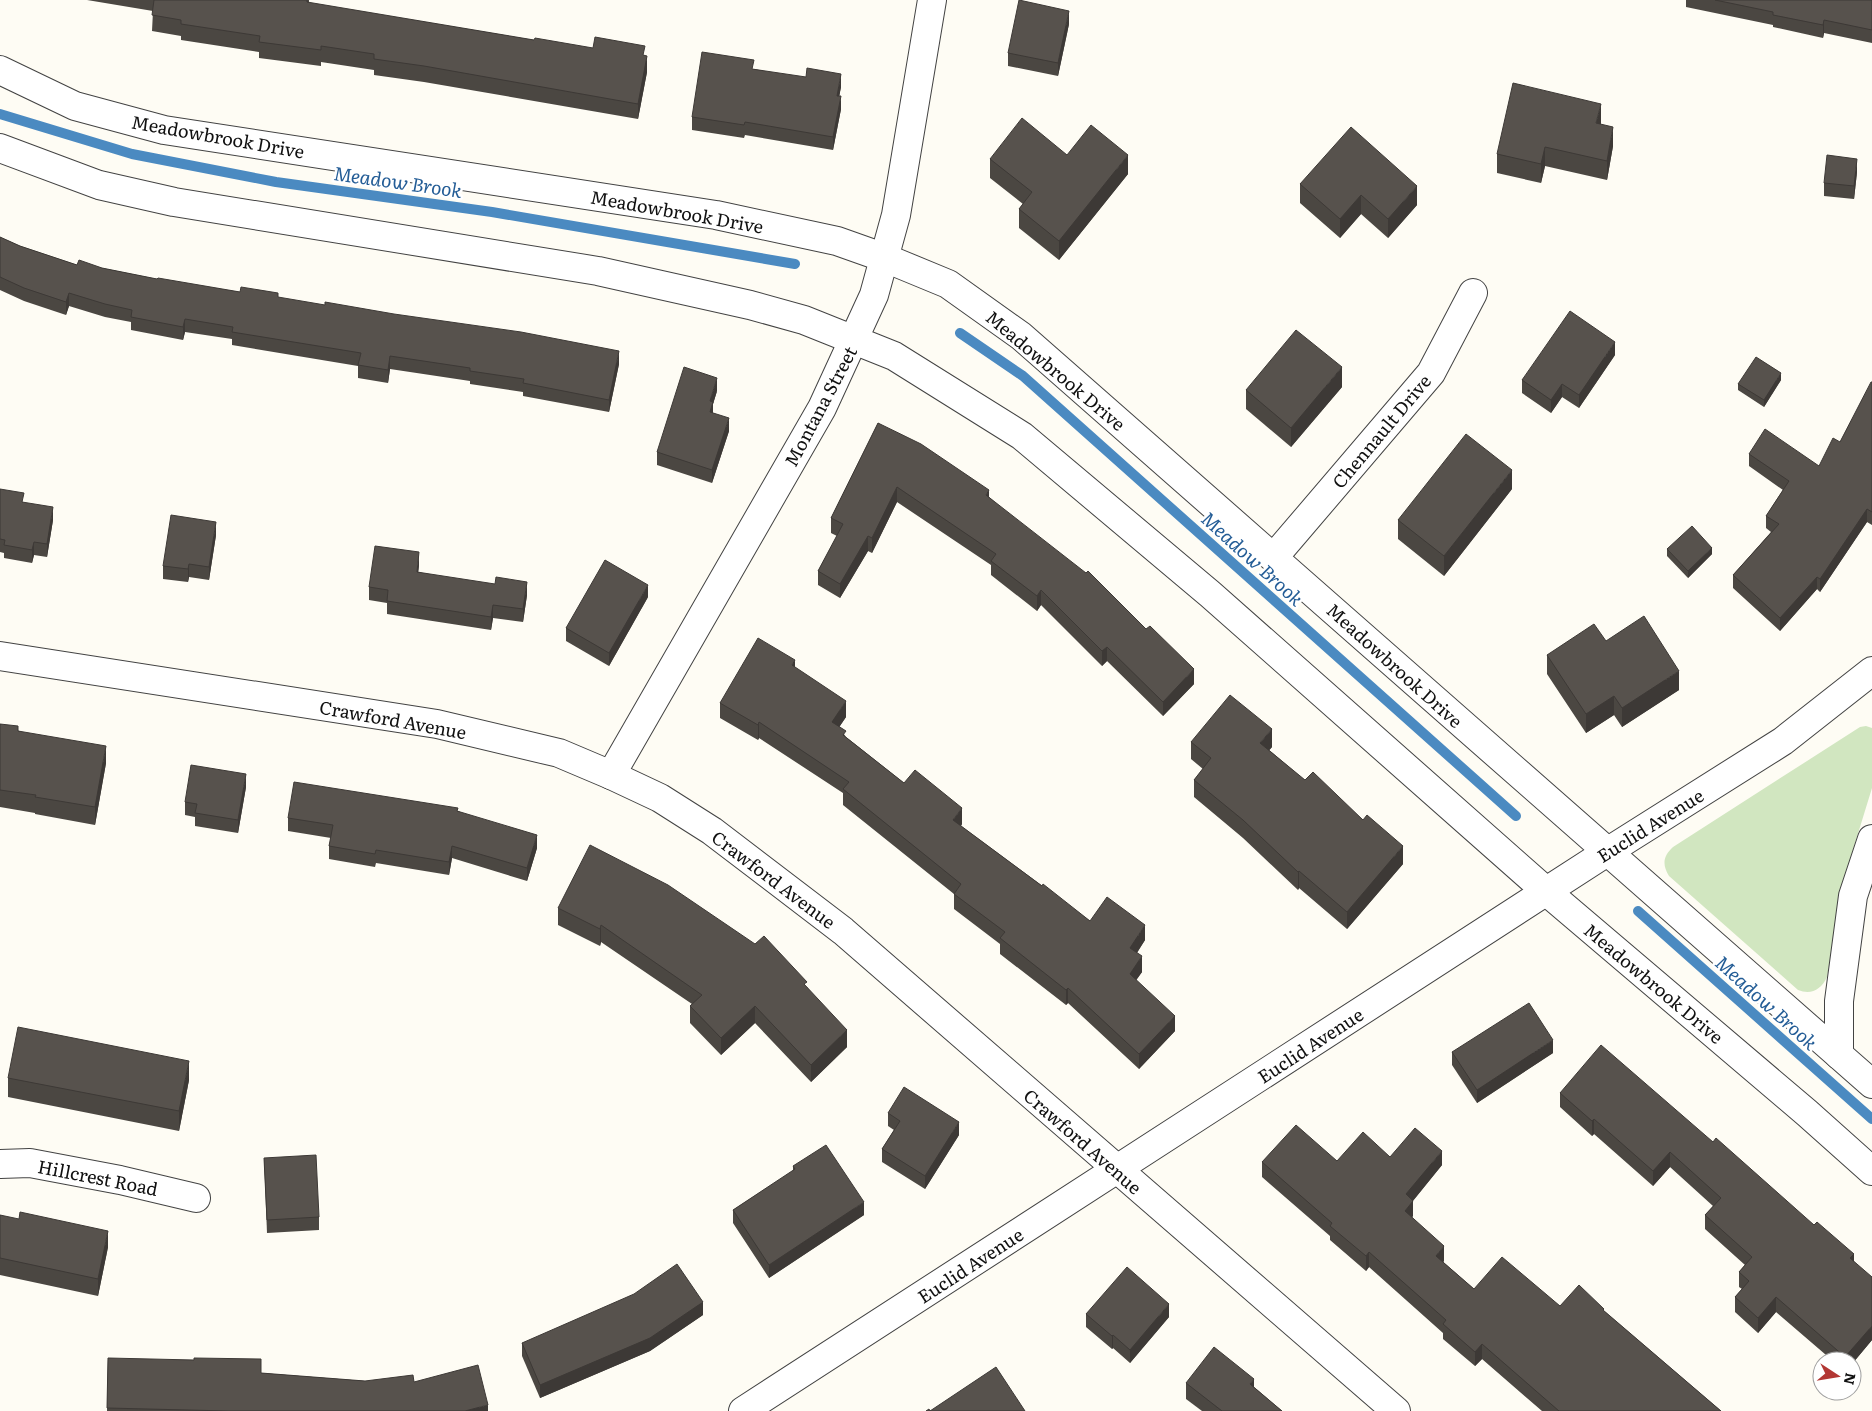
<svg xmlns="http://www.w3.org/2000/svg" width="1872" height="1411" font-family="Literata,serif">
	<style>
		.green { fill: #d1e6c0 }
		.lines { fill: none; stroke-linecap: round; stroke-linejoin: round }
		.stream { stroke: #4b8ac1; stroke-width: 10 }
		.minor-casing { stroke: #434343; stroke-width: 30 }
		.minor { stroke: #fff; stroke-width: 28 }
		.wall { fill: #4b4742 }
		.shaded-wall { fill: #3d3936 }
		.building { fill: #57524d; stroke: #3d3936 }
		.labels { text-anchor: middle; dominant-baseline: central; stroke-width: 5; stroke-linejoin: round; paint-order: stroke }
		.street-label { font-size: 18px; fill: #101010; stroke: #fff }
		.water-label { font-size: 19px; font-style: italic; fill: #245d96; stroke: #fff }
	</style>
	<rect width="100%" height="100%" fill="#fefcf4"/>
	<path class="green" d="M1866,726L1872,728V788L1848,866L1827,977C1821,990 1811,995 1798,990L1669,876C1662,865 1663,856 1673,847L1860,727Z"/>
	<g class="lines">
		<g class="stream">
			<polyline points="0,114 132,154 276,182 492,212 795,264"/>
			<polyline points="960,333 1023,376 1516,816"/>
			<polyline points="1638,911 1872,1119"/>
		</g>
		<defs>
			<g id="minor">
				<polyline points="0,70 75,106 164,130 716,215 837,241 885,258 948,284 1021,336 1872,1084"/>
				<polyline points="0,148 99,185 174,202 598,271 750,305 804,320 894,356 1022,436 1210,594 1547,892 1807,1113 1872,1171"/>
				<polyline points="1274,557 1431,373 1473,293"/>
				<polyline points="0,656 437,724 559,753 611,775 660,798 712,831 843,931 1396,1411"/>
				<polyline points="611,775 822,408 874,295 896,215 932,0"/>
				<polyline points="1839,1055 1839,1001 1853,896 1872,839"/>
				<polyline points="0,1164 30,1163 120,1180 196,1198"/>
				<polyline points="743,1411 1607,852 1783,741 1872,671"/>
			</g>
		</defs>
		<use href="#minor" class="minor-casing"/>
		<use href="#minor" class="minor"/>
	</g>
	<g class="wall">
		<polygon points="87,0 309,0 309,3 534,40 645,56 647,72 638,119 424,82 374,75 374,70 321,62 321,66 259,58 259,52 181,40 181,36 152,31 153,11"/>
		<polygon points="1686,0 1872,0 1872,43 1824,33 1823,38 1773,27 1773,25 1686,7"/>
		<polygon points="1069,24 1058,76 1008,66 1008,53"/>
		<polygon points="754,69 841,87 839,96 841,109 833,150 745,135 744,138 692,130 692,117"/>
		<polygon points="1601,123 1601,124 1613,146 1607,180 1545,166 1541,183 1497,173 1497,154"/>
		<polygon points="1067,155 1128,174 1059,260 1019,228 1019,209 1023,204 990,178 990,159"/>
		<polygon points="1857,172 1854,199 1824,196 1824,183"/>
		<polygon points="1300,184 1417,205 1388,238 1361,214 1340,238 1300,203"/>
		<polygon points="0,237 20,246 77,265 102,268 157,279 278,298 619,364 609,412 523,396 523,392 470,384 470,381 390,369 388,383 358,378 358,366 232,345 232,339 185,332 183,340 131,330 131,322 105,317 69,306 66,315 24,301 0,290"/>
		<polygon points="1615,355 1579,408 1562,397 1551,413 1522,393 1522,380"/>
		<polygon points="1781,380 1764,407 1738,390 1738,384"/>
		<polygon points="1872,382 1872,525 1867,522 1820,592 1817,589 1780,631 1733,588 1733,575 1771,532 1766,528 1766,516 1783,490 1749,466 1749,454 1819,466 1840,442"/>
		<polygon points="1342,387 1291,447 1246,409 1246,390"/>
		<polygon points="717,391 713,404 713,413 729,431 712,483 657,465 657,452"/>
		<polygon points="878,423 989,497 1194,684 1163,716 1107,661 1102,666 1041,605 1037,611 991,575 991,565 897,502 872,553 868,551 840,598 818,585 818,571 837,536 831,533 831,518"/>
		<polygon points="0,489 53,520 47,557 34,555 32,563 4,558 4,553 0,552"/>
		<polygon points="1512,489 1444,576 1398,539 1398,520"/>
		<polygon points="216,535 209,580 189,577 188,582 163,579 163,566"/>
		<polygon points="1667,549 1712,554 1688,578 1667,556"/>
		<polygon points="419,565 418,572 527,595 523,622 493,618 491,630 387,614 387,603 369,600 369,587"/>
		<polygon points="648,597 609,666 566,641 566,628"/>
		<polygon points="1606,641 1679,690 1622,727 1614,715 1586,733 1547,674 1547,655"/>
		<polygon points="795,668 846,717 839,727 846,737 904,783 962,824 961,826 1090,921 1145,940 1137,953 1142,972 1136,980 1175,1031 1139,1069 1068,1003 1066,1005 1000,954 1000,944 954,909 954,894 843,805 843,793 759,738 758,740 720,718 720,703"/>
		<polygon points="0,724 106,763 95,825 35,814 35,813 0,807"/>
		<polygon points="1191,742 1272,747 1269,750 1403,864 1347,929 1299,888 1298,890 1243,838 1194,797 1194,780 1203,769 1191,759"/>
		<polygon points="246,787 238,833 195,826 195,817 185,815 185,802"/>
		<polygon points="458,811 537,848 527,881 452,858 449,875 376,863 375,867 329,859 329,846 331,838 288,831 288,818"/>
		<polygon points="558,908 807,987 847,1047 811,1082 755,1023 721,1055 690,1023 690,1006 692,1004 601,942 600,946 558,925"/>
		<polygon points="1452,1052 1553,1053 1477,1103 1452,1065"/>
		<polygon points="8,1078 189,1080 179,1131 8,1097"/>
		<polygon points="1560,1093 1713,1142 1854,1261 1872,1340 1852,1364 1852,1361 1833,1361 1776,1312 1758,1333 1735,1312 1735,1297 1742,1289 1739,1287 1739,1272 1745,1265 1705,1229 1705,1215 1713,1206 1670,1167 1653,1186 1594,1134 1592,1136 1560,1107"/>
		<polygon points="888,1113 959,1135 925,1189 882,1162 882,1149 894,1130 888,1126"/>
		<polygon points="1390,1157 1442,1165 1413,1201 1413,1216 1412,1217 1444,1261 1443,1262 1474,1289 1560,1306 1604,1311 1721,1411 1542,1411 1482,1359 1475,1366 1443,1339 1443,1333 1369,1267 1366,1271 1330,1240 1330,1236 1262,1177 1262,1162 1337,1161"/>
		<polygon points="264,1158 319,1217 319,1230 267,1233"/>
		<polygon points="793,1166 864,1215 769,1278 733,1223 733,1210 793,1171"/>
		<polygon points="0,1215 108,1247 98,1296 0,1275"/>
		<polygon points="1086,1314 1169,1317 1130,1363 1113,1348 1112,1349 1086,1327"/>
		<polygon points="703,1315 650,1351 540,1398 522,1356 522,1343"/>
		<polygon points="108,1358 261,1373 365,1381 414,1382 488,1411 107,1411"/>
		<polygon points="1186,1383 1254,1387 1282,1411 1202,1411 1186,1399"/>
	</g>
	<g class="shaded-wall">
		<polygon points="1069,11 1069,24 1058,76 1058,63"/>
		<polygon points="1824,20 1824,33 1823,38 1823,25"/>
		<polygon points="647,56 647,72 638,119 638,104"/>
		<polygon points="841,74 841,87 837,109 837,96"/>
		<polygon points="841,96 841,109 833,150 833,137"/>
		<polygon points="1601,104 1601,123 1596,142 1596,123"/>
		<polygon points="1613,127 1613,146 1607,180 1607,161"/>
		<polygon points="1545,147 1545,166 1541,183 1541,164"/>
		<polygon points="1128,155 1128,174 1059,260 1059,241"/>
		<polygon points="1857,159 1857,172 1854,199 1854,186"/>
		<polygon points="1417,186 1417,205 1388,238 1388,219"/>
		<polygon points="1361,195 1361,214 1340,238 1340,219"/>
		<polygon points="69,293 69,306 66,315 66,302"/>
		<polygon points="185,319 185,332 183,340 183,327"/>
		<polygon points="1615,342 1615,355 1579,408 1579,395"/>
		<polygon points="619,351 619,364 609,412 609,400"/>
		<polygon points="390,356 390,369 388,383 388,370"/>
		<polygon points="1342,367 1342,387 1291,447 1291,428"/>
		<polygon points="1781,373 1781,380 1764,407 1764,400"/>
		<polygon points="717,378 717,391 713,404 713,415 710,425 710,401"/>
		<polygon points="1562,384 1562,397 1551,413 1551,400"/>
		<polygon points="729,418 729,431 712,483 712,470"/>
		<polygon points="1512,470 1512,489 1444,576 1444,556"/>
		<polygon points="897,487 897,502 872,553 872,538"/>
		<polygon points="989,490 989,504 986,495"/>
		<polygon points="53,507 53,520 47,557 47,544"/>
		<polygon points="1867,509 1867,522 1820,592 1820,579"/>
		<polygon points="216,522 216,535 209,580 209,567"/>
		<polygon points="868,536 868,551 840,598 840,584"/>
		<polygon points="34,542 34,555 32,563 32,550"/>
		<polygon points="1712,548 1712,554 1688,578 1688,571"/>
		<polygon points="419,552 419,565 417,585 417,572"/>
		<polygon points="189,564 189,577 188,582 188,569"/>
		<polygon points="1817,577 1817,589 1780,631 1780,618"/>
		<polygon points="527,582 527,595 523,622 523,609"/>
		<polygon points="648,585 648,597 609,666 609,653"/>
		<polygon points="1041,590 1041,605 1037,611 1037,596"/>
		<polygon points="493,605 493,618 491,630 491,617"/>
		<polygon points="1107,647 1107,661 1102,666 1102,651"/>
		<polygon points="795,660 795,676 792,665"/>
		<polygon points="1194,669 1194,684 1163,716 1163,702"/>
		<polygon points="1679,671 1679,690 1622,727 1622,708"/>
		<polygon points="1614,696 1614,715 1586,733 1586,714"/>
		<polygon points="846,701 846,717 832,738 832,722"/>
		<polygon points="759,722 759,738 758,740 758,725"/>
		<polygon points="1272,729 1272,747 1260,761 1260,743"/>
		<polygon points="106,746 106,763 95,825 95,807"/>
		<polygon points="246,774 246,787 238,833 238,820"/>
		<polygon points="962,808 962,824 953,835 953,820"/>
		<polygon points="537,835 537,848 527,881 527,868"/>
		<polygon points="452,846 452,858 449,875 449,862"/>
		<polygon points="1403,846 1403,864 1347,929 1347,912"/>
		<polygon points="1299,871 1299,888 1298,890 1298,872"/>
		<polygon points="601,925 601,942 600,946 600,929"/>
		<polygon points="1145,925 1145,940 1130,963 1130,948"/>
		<polygon points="1142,956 1142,972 1130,989 1130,974"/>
		<polygon points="1068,988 1068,1003 1066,1005 1066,990"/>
		<polygon points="755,1006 755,1023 721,1055 721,1038"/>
		<polygon points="1175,1016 1175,1031 1139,1069 1139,1054"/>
		<polygon points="847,1030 847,1047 811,1082 811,1065"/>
		<polygon points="1553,1040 1553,1053 1477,1103 1477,1090"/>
		<polygon points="189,1061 189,1080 179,1131 179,1111"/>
		<polygon points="1594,1119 1594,1134 1592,1136 1592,1121"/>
		<polygon points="959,1122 959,1135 925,1189 925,1176"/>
		<polygon points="1442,1151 1442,1165 1406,1209 1406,1194"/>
		<polygon points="1670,1152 1670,1167 1653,1186 1653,1171"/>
		<polygon points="1413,1201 1413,1216 1405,1226 1405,1211"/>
		<polygon points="864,1202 864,1215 769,1278 769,1265"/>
		<polygon points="108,1231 108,1247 98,1296 98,1279"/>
		<polygon points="1444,1246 1444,1261 1436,1270 1436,1256"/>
		<polygon points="1369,1252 1369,1267 1366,1271 1366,1256"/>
		<polygon points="1854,1254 1854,1269 1850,1258"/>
		<polygon points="1776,1297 1776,1312 1758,1333 1758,1318"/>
		<polygon points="703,1302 703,1315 650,1351 540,1398 540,1385"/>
		<polygon points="1169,1304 1169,1317 1130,1363 1130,1350"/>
		<polygon points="1872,1326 1872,1340 1852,1364 1852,1361 1845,1361 1845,1357"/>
		<polygon points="1113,1335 1113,1348 1112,1349 1112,1336"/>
		<polygon points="1482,1344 1482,1359 1475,1366 1475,1352"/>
		<polygon points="1254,1379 1254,1395 1250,1384"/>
		<polygon points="488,1405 488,1411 465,1411"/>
	</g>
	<g class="building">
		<polygon points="154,0 307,0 307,2 534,40 535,38 593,48 595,37 645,46 643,55 647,56 638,104 424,66 374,59 374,54 321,46 321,50 259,42 260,36 181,24 181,20 152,15"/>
		<polygon points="1019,0 1069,11 1058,63 1008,53"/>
		<polygon points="1715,0 1872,0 1872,30 1824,20 1823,25 1773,15 1773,12"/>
		<polygon points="702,52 754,60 752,69 806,77 807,68 841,74 837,96 841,96 833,137 745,122 744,125 692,117"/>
		<polygon points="1513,83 1601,104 1596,123 1613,127 1607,161 1545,147 1541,164 1497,154"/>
		<polygon points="1022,118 1067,155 1091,125 1128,155 1059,241 1019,209 1032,192 990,159"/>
		<polygon points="1351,127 1417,186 1388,219 1361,195 1340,219 1300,184"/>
		<polygon points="1827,155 1857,159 1854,186 1824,183"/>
		<polygon points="0,237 20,246 77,265 79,260 102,268 157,279 158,278 240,292 241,287 278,293 278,297 325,305 325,302 394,314 521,332 619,351 609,400 523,383 524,379 470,371 470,368 390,356 388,370 358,365 361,353 232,332 233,327 185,319 183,327 131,317 132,310 105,304 69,293 66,302 24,288 0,277"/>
		<polygon points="1570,311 1615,342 1579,395 1562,384 1551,400 1522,380"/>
		<polygon points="1296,330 1342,367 1291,428 1246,390"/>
		<polygon points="1756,357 1781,373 1764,400 1738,384"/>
		<polygon points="684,367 717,378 710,401 713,402 710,412 729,418 712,470 657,452"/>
		<polygon points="1871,382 1872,382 1872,512 1867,509 1820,579 1817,577 1780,618 1733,575 1779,524 1766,516 1789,481 1749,454 1765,429 1819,466 1833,438 1840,442"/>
		<polygon points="878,423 921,444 989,490 986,495 1086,573 1088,571 1146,629 1150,626 1194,669 1163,702 1107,647 1102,651 1041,590 1037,596 991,561 996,554 897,487 872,538 868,536 840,584 818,571 843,524 831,518"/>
		<polygon points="1466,434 1512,470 1444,556 1398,520"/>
		<polygon points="0,489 24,493 22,502 53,507 47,544 34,542 32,550 4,545 5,540 0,539"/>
		<polygon points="171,515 216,522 209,567 189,564 188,569 163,566"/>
		<polygon points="1692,526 1712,548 1688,571 1667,549"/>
		<polygon points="375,546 419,552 417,572 495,584 496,577 527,582 523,609 493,605 491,617 387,601 388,590 369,587"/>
		<polygon points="605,560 648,585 609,653 566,628"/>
		<polygon points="1644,616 1679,671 1622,708 1614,696 1586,714 1547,655 1594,624 1606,641"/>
		<polygon points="758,638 795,660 792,665 846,701 832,722 846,731 843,735 904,783 915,770 962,808 953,820 1042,886 1043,884 1090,921 1107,897 1145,925 1130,948 1142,956 1130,974 1175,1016 1139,1054 1068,988 1066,990 1000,938 1005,932 954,894 961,884 843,789 849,782 759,722 758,725 720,703"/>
		<polygon points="1230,695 1272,729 1260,743 1305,780 1313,772 1363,820 1367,815 1403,846 1347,912 1299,871 1298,872 1243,820 1194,780 1211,758 1191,742"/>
		<polygon points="0,724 18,726 18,731 106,746 95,807 35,797 36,795 0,790"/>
		<polygon points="191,765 246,774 238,820 195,813 197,804 185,802"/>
		<polygon points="294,782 458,808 457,811 537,835 527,868 452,846 449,862 376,850 375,854 329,846 333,825 288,818"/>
		<polygon points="590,845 668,885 755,944 764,936 807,982 804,984 847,1030 811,1065 755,1006 721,1038 690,1006 702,995 601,925 600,929 558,908"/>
		<polygon points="1529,1003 1553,1040 1477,1090 1452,1052"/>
		<polygon points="18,1027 189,1061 179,1111 8,1078"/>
		<polygon points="1601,1045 1713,1142 1716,1138 1814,1225 1817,1222 1854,1254 1850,1258 1872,1277 1872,1326 1845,1357 1776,1297 1758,1318 1735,1297 1749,1281 1739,1272 1752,1257 1705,1215 1721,1198 1670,1152 1653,1171 1594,1119 1592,1121 1560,1093"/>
		<polygon points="904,1087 959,1122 925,1176 882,1149 900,1121 888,1113"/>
		<polygon points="1296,1125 1337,1161 1363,1132 1390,1157 1415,1128 1442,1151 1406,1194 1413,1201 1405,1211 1444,1246 1436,1256 1474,1289 1502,1257 1560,1306 1579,1285 1604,1309 1603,1310 1721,1411 1559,1411 1482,1344 1475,1352 1443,1324 1446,1320 1369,1252 1366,1256 1330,1226 1332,1223 1262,1162"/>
		<polygon points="826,1145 864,1202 769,1265 733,1210 795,1169 793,1166"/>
		<polygon points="316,1155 319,1217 267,1220 264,1158"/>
		<polygon points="20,1212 108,1231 98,1279 0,1258 0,1215 19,1219"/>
		<polygon points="677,1264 703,1302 650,1338 540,1385 522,1343 634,1294"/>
		<polygon points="1127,1267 1169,1304 1130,1350 1113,1335 1112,1336 1086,1314"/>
		<polygon points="1214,1347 1254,1379 1250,1384 1282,1411 1222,1411 1186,1383"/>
		<polygon points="108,1358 194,1360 194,1358 261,1359 261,1373 365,1381 413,1375 414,1382 478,1365 488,1405 465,1411 228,1411 107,1408"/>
		<polygon points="996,1367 1025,1411 926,1411 929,1409 930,1411"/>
	</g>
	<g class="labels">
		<g class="street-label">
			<text transform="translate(218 136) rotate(10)">Meadowbrook Drive</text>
			<text transform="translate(677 211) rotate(10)">Meadowbrook Drive</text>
			<text transform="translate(1056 370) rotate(40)">Meadowbrook Drive</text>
			<text transform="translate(820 406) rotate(-62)">Montana Street</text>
			<text transform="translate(1381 431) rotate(-50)">Chennault Drive</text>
			<text transform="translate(1395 665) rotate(42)">Meadowbrook Drive</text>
			<text transform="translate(393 719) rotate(10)">Crawford Avenue</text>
			<text transform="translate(1650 825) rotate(-32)">Euclid Avenue</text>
			<text transform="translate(774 879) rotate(37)">Crawford Avenue</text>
			<text transform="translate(1654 983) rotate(40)">Meadowbrook Drive</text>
			<text transform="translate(1310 1045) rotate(-33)">Euclid Avenue</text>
			<text transform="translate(1083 1141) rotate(41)">Crawford Avenue</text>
			<text transform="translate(98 1177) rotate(11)">Hillcrest Road</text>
			<text transform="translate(970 1265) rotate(-33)">Euclid Avenue</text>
		</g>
		<g class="water-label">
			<text transform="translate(398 181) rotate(8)">Meadow Brook</text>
			<text transform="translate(1253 558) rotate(42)">Meadow Brook</text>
			<text transform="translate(1767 1002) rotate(42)">Meadow Brook</text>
		</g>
	</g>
	<g transform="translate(1837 1376) rotate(102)"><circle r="24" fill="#ffffff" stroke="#9f9f9f"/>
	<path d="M0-4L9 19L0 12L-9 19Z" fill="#b33734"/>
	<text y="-8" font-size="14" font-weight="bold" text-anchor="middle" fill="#101010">N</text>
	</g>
</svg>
